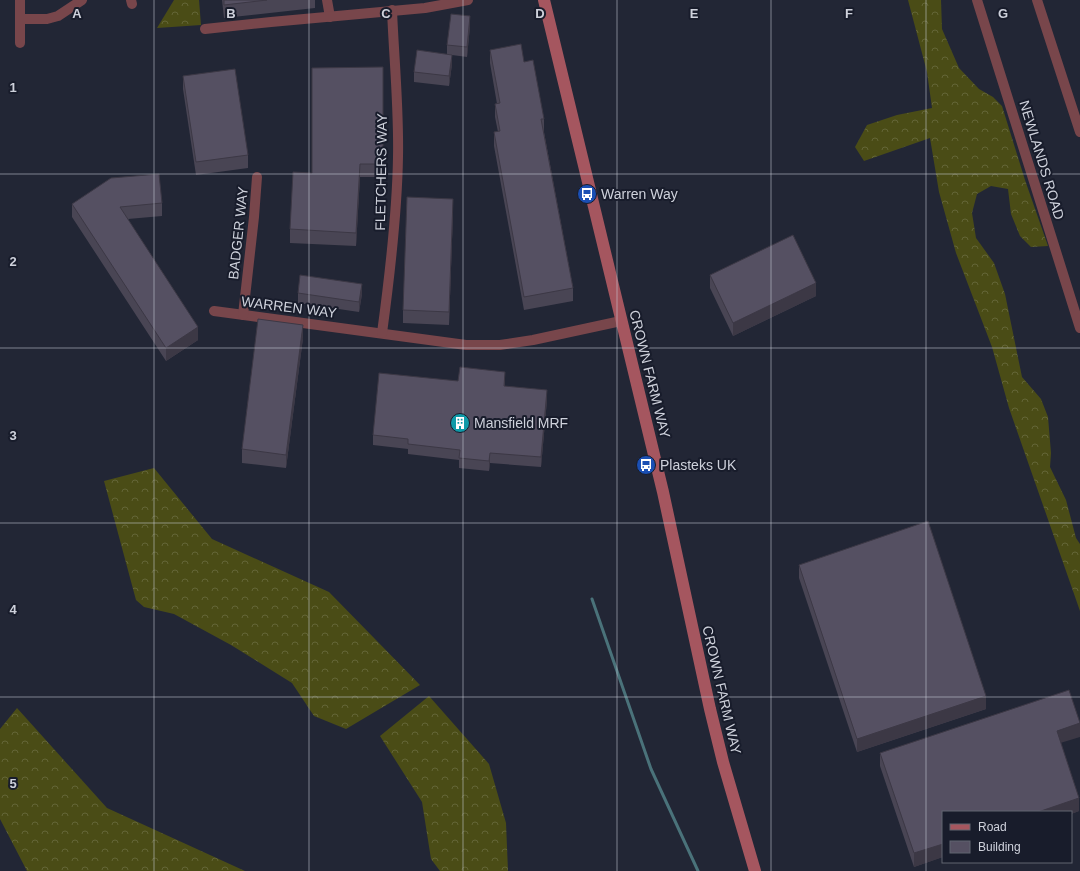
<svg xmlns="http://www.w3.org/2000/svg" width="1080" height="871" font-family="Arial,sans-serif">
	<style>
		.forest { fill: url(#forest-crowns) }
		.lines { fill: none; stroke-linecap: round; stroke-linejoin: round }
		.stream { stroke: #4a727a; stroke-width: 3 }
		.street { stroke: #78464b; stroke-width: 10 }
		.secondary { stroke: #a5565f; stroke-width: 12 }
		.wall { fill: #494554 }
		.shaded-wall { fill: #3c3845 }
		.building { fill: #555062; stroke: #3c3845 }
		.grid { fill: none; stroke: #ced1db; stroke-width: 1; stroke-opacity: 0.55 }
		.labels { text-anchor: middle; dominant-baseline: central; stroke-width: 4; stroke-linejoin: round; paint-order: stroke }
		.street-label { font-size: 14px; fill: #ced1db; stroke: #181c2b }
		.poi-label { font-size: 14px; fill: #ced1db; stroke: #181c2b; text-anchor: start }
		.grid-label { font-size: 13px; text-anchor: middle; font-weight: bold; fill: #ced1db; stroke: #181c2b; stroke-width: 4; stroke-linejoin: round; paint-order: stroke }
	</style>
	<defs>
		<pattern id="forest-crowns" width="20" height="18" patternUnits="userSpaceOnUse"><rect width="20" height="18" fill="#4a4c16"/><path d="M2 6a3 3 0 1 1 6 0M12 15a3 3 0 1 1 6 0" fill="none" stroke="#636537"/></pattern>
	</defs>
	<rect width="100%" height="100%" fill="#222635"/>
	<g class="forest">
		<polygon points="174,0 199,0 201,25 157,28"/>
		<polygon points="908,0 941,0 942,29 959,68 979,89 993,97 1002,106 1025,180 1048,246 1031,247 1020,236 1011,214 1008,189 991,186 977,194 972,213 976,238 994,263 1005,294 1022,377 1041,399 1048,417 1051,453 1050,467 1066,500 1076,538 1080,544 1080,611 1009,408 992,347 956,253 939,192 930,138 864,161 855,147 867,125 897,115 932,108 927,72"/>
		<polygon points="154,468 212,539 329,592 420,685 346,729 314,716 292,683 231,645 174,614 144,607 136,600 104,481"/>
		<polygon points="429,696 489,764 506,823 508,871 440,871 431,859 422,802 380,736"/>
		<polygon points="17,708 107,808 245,871 27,871 0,819 0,729"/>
	</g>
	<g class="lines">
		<polyline class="stream" points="592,599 651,769 698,871"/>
		<g class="street">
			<polyline points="131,0 132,4"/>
			<polyline points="327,0 330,17"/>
			<polyline points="977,0 1080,328"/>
			<polyline points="1037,0 1080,132"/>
			<polyline points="20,19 47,19 58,16 82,0"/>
			<polyline points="205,29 271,22 425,8 468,0"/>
			<polyline points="20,43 20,0"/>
			<polyline points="214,311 466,345 500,345 533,340 621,321"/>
			<polyline points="243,315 254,217 257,177"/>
			<path d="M382,333C390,274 397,216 398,157C399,108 394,59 392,10"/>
		</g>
		<polyline class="secondary" points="544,0 663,492 710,709 723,762 755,871"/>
	</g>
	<g class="wall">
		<polygon points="222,0 315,0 315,8 224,18"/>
		<polygon points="470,26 467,57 452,55 452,64 449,86 414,82 414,72 447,54 447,45"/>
		<polygon points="490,50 524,62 544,119 544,132 573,288 573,301 524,310 494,146 494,132 498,132 495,117 495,104 497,104 490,63"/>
		<polygon points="383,67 383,177 360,177 356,246 290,243 290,229 312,173"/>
		<polygon points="183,76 248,155 248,168 196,175 183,89"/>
		<polygon points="162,203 162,216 128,219 198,340 166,361 72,217 72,204"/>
		<polygon points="453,212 449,325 403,323 403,310"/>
		<polygon points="710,275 816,296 733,336 710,288"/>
		<polygon points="298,293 362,294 359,312 298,303"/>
		<polygon points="303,338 286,468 242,463 242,449"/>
		<polygon points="505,381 505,386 547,400 541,467 490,463 489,471 459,468 459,460 408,454 408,449 373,445 373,435"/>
		<polygon points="799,565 986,709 857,752 799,578"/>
		<polygon points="1061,743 1079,811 1071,814 1071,812 914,867 880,766 880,753"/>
	</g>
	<g class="shaded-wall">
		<polygon points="470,16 470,26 467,57 467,47"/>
		<polygon points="452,55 452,64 449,86 449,76"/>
		<polygon points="360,164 360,177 356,246 356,233"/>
		<polygon points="453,199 453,212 449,325 449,312"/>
		<polygon points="816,283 816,296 733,336 733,323"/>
		<polygon points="362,284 362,294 359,312 359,302"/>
		<polygon points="303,325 303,338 286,468 286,455"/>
		<polygon points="198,327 198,340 166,361 166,348"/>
		<polygon points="505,372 505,381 504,396 504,386"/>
		<polygon points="547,390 547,400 541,467 541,457"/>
		<polygon points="490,453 490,463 489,471 489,461"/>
		<polygon points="986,696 986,709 857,752 857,739"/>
		<polygon points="1080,723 1080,737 1057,744 1057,731"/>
		<polygon points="1079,798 1079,811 1071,814 1071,812 1038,812"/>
		<polygon points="943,844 943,857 914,867 914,853"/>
	</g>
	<g class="building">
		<polygon points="224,0 267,0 224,5"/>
		<polygon points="451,14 470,16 467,47 447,45"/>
		<polygon points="521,44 524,62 533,60 544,119 541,119 573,288 524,297 494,132 500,131 495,104 500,103 490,50"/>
		<polygon points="417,50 452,55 449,76 414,72"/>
		<polygon points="383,67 383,164 360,164 356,233 290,229 293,172 312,173 312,68"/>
		<polygon points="235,69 248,155 196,162 183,76"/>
		<polygon points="159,174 162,203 120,207 198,327 166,348 72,204 111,178"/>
		<polygon points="407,197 453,199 449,312 403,310"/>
		<polygon points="793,235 816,283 733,323 710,275"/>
		<polygon points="300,275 362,284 359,302 298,293"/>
		<polygon points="258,319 303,325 286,455 242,449"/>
		<polygon points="460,367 505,372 504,386 547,390 541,457 490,453 489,461 459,458 460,450 408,444 408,439 373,435 379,373 458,381"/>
		<polygon points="928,521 986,696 857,739 799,565"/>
		<polygon points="1069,690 1080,723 1057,731 1079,798 1038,812 943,812 943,844 914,853 880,753"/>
	</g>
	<path class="grid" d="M154,0V871M309,0V871M463,0V871M617,0V871M771,0V871M926,0V871M0,174H1080M0,348H1080M0,523H1080M0,697H1080"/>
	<defs>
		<symbol id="bus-disc" viewBox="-11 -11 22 22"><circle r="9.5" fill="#1a4fb4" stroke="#181c2b"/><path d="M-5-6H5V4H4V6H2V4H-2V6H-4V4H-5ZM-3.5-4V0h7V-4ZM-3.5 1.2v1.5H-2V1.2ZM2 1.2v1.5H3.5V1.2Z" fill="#fff"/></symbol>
		<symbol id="building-disc" viewBox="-11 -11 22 22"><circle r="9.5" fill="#0f9aa8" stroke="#181c2b"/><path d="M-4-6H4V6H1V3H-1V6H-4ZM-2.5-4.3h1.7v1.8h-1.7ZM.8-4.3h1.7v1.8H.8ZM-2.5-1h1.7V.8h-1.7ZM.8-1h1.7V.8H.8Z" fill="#fff"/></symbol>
	</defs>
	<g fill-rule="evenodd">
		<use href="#bus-disc" x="576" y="183" width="22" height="22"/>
		<use href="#building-disc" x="449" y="412" width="22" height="22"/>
		<use href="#bus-disc" x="635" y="454" width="22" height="22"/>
	</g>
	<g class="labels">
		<g class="street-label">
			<text transform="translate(1042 160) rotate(73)">NEWLANDS ROAD</text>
			<text transform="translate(381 172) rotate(-89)">FLETCHERS WAY</text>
			<text transform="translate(238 233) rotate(-84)">BADGER WAY</text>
			<text transform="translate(289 307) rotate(7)">WARREN WAY</text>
			<text transform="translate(650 374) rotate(76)">CROWN FARM WAY</text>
			<text transform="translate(722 690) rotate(77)">CROWN FARM WAY</text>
		</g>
		<g class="poi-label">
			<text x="601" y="194">Warren Way</text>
			<text x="474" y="423">Mansfield MRF</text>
			<text x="660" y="465">Plasteks UK</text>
		</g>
	</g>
	<g class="grid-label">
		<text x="77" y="18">A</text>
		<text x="231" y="18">B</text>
		<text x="386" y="18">C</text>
		<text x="540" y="18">D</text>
		<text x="694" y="18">E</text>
		<text x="849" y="18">F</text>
		<text x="1003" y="18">G</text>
		<text x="13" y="92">1</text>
		<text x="13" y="266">2</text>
		<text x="13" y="440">3</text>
		<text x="13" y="614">4</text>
		<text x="13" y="788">5</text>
	</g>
	<rect x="942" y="811" width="130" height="52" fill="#181c2b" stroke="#616471"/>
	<rect x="950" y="824" width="20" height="6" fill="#a5565f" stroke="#616471"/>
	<text x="978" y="831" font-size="12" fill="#ced1db">Road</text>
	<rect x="950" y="841" width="20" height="12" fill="#555062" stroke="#616471"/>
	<text x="978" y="851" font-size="12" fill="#ced1db">Building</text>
</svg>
